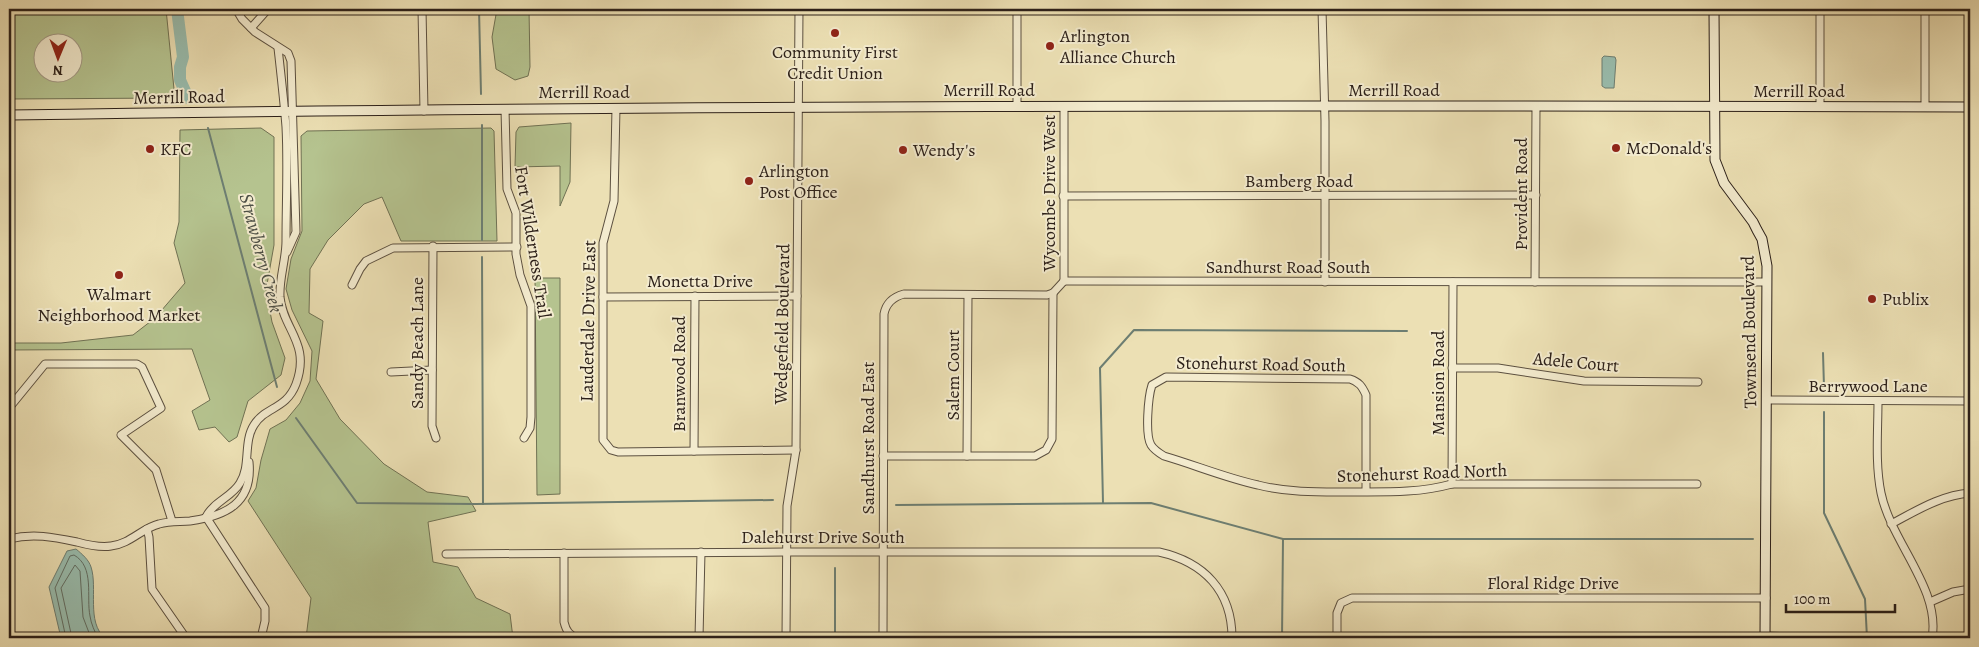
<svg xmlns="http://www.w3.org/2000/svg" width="1979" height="647" font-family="Alegreya,serif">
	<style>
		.green { fill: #b5c38f; stroke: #707254; fill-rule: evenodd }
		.water { fill: #99bdae; stroke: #6d7e72 }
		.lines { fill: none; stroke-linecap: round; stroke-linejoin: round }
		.shore { stroke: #626e64; stroke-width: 1 }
		.stream { stroke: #6d7e72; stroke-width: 2 }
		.river { stroke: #99bdae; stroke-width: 12 }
		.street-casing { stroke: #5c5040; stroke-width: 9 }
		.secondary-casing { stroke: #2c2019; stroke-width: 11 }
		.street { stroke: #f3ebce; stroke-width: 7 }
		.secondary { stroke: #f3ebce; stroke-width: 9 }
		.poi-dot { fill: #8f2418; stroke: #f3ebce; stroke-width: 2 }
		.labels { text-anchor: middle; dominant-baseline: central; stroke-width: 4; stroke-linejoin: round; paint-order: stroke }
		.poi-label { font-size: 18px; fill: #2c2019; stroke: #f3ebce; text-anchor: start }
		.street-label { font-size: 18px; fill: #2c2019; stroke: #f3ebce }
		.water-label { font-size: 19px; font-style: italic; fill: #4d4f46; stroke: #f3ebce }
	</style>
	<rect width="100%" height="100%" fill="#ece0b4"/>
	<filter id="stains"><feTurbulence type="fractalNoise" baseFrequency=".004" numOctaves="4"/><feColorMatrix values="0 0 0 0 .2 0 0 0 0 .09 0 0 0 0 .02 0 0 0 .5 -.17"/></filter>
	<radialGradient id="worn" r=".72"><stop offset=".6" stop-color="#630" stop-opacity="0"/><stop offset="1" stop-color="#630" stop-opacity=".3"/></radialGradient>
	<g class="green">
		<path d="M9,9H166L174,89L171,98L9,99ZM72,42V72H42V42Z"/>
		<polygon points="497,9 529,9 530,67 528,76 515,80 496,69 492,37"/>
		<polygon points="571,123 570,182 560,206 560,166 515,167 516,132 519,127"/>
		<polygon points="261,128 274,137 274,245 266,290 272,322 285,358 281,375 248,401 237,437 229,442 215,427 199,430 192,411 210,400 192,349 9,350 9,343 61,343 133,335 155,318 185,283 174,243 179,222 180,130"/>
		<polygon points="491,128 494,131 497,241 401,241 382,197 364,204 328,240 310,269 309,313 323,321 316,379 340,419 384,464 427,492 468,497 476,511 428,522 433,562 458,567 476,598 510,614 513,638 306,638 311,598 248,501 256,488 261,460 270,429 286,420 300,403 310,381 312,351 292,310 286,289 291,259 302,231 301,136 307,131"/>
		<polygon points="535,278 560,278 560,494 537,495"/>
	</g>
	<g class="water">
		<polygon points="1604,56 1615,57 1616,60 1614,88 1605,88 1602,86 1602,58"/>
		<path d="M76,549C82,554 89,560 91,567C98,588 86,622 105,638H61L49,587L67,551Z"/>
	</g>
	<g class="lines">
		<g class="shore">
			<path d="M66,638L55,588L70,556L74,555C95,567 86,597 90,616C91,624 95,632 98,638"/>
			<polyline points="72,638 61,588 75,565 80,571 83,617 91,638"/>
		</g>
		<g class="stream">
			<polyline points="479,9 481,94"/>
			<polyline points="208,128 277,387"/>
			<polyline points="482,240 482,125"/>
			<polyline points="482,257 483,504"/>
			<polyline points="1823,353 1824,387"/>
			<polyline points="1824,412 1824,513 1865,599 1867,638"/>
			<polyline points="296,418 357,503 476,504 773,500"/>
			<polyline points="1103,503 1100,368 1134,330 1407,331"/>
			<polyline points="896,505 1151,503 1283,539"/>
			<polyline points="835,638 835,568"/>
			<polyline points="1282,638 1283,539 1753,539"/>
		</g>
		<polyline class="river" points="177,9 183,57 180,67 180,80 188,98"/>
		<defs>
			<g id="street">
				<polyline points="236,9 242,19 255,32 288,53 291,61 296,232 287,252"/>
				<polyline points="422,9 424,111"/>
				<polyline points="1017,9 1017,106"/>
				<polyline points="1322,9 1325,121 1325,282"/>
				<polyline points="1820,9 1820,107"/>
				<polyline points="1925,9 1925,107"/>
				<polyline points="251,28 268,9"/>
				<polyline points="616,108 614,201 603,243 603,440 611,450 618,452 796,450"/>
				<polyline points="505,109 507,189 516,213 516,254 520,275 531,306 531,417 530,428 524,438"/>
				<polyline points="1063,196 1536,195"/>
				<polyline points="433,246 432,426 436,438"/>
				<polyline points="1064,281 1767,282"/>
				<polyline points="1064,281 1064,106"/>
				<polyline points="1535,282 1536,106"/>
				<polyline points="352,285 360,269 366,261 393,248 517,247"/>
				<polyline points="603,297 797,296"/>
				<polyline points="1452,368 1498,368 1584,381 1698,382"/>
				<polyline points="391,372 432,370"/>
				<polyline points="1767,400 1970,401"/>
				<path d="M1878,401C1878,431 1875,463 1881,493C1891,542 1941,589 1932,638"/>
				<polyline points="9,408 45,364 137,364 142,367 161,408 121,435 156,470 172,521"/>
				<polyline points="694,451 695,296"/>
				<polyline points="883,456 1035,456 1046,450 1052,439 1053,293"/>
				<polyline points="967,456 968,295"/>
				<polyline points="1452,484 1453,282"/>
				<path d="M1366,492V395C1362,386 1359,382 1350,379L1166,377L1152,385C1148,397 1145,435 1151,445C1154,450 1159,453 1164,456C1195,465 1226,478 1258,485C1290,493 1321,492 1353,492C1387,492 1419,493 1452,484H1697"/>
				<path d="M206,517C213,502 232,497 240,483C251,466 243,442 254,425C266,406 286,410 296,384C311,343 283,330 280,297C279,278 286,260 286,241C286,203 288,165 286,127C284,101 281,75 278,48"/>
				<polyline points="206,517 265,608 265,621 261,638"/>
				<path d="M1891,524C1916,511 1941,495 1970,493"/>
				<polyline points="147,529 149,537 152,589 186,638"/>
				<path d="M9,539C33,533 53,537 77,542C88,545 100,548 111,546C130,544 142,528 159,524C170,521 180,522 190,521C226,516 253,503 249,462"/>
				<path d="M564,553V622C566,630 569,636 578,638"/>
				<path d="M446,554L786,552H1159C1204,562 1232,591 1232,638"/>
				<polyline points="1930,602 1953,592 1970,589"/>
				<polyline points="1766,636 1818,638"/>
				<polyline points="699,638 701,552"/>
				<polyline points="786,638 787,506 796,450 799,9"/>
				<path d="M883,638L884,314C886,303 893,297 904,294L1047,295L1053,293L1064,281"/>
				<polyline points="883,638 1131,638"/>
				<polyline points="1337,638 1337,613 1341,603 1352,598 1766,598"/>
			</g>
			<g id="secondary">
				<polyline points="1714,9 1715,160 1724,183 1753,222 1757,230 1762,239 1767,266 1765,638"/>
				<path d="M9,115C663,105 1316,105 1970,107"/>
			</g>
		</defs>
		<use href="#street" class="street-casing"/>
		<use href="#secondary" class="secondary-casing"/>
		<use href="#street" class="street"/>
		<use href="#secondary" class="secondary"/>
	</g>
	<g class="poi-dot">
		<circle cx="835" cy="33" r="5"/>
		<circle cx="1050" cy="46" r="5"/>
		<circle cx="1616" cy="148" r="5"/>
		<circle cx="150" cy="149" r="5"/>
		<circle cx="903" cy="150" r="5"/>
		<circle cx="749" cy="181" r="5"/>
		<circle cx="119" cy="275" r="5"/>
		<circle cx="1872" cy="299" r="5"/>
	</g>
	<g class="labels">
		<g class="poi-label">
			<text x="1060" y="36">Arlington<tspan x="1060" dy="21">Alliance Church</tspan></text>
			<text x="835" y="52" text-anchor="middle">Community First<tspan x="835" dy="21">Credit Union</tspan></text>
			<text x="1626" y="148">McDonald's</text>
			<text x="160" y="149">KFC</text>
			<text x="913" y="150">Wendy's</text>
			<text x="759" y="171">Arlington<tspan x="759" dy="21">Post Office</tspan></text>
			<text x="119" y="294" text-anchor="middle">Walmart<tspan x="119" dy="21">Neighborhood Market</tspan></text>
			<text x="1882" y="299">Publix</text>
		</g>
		<g class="street-label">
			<text x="989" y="90">Merrill Road</text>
			<text x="1394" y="90">Merrill Road</text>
			<text x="1799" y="91">Merrill Road</text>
			<text x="584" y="92">Merrill Road</text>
			<text transform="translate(179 97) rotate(-1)">Merrill Road</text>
			<text x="1299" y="181">Bamberg Road</text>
			<text transform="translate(1049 193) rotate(-90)">Wycombe Drive West</text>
			<text transform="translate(1521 194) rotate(-90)">Provident Road</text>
			<text transform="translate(533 242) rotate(81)">Fort Wilderness Trail</text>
			<text x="1288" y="267">Sandhurst Road South</text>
			<text x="700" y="281">Monetta Drive</text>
			<text transform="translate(588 321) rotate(-89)">Lauderdale Drive East</text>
			<text transform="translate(782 324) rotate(-89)">Wedgefield Boulevard</text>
			<text transform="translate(1749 332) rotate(-91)">Townsend Boulevard</text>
			<text transform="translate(417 343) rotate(-90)">Sandy Beach Lane</text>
			<text transform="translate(1576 362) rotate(5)">Adele Court</text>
			<text transform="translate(1261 364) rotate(1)">Stonehurst Road South</text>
			<text transform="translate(679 374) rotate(-90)">Branwood Road</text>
			<text transform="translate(953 375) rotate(-90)">Salem Court</text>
			<text transform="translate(1438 383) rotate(-90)">Mansion Road</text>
			<text x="1868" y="386">Berrywood Lane</text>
			<text transform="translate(868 438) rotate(-90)">Sandhurst Road East</text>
			<text transform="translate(1422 473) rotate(-2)">Stonehurst Road North</text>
			<text x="823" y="537">Dalehurst Drive South</text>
			<text x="1553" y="583">Floral Ridge Drive</text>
		</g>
		<g class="water-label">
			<text transform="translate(261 253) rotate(75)">Strawberry Creek</text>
		</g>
	</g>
	<rect width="1979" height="647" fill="none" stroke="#ece0b4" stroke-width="30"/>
	<rect x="10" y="10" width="1959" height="627" fill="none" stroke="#2c2019" stroke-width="2.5"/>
	<rect x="15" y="15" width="1949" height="617" fill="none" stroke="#2c2019"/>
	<g transform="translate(58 58) rotate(181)"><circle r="24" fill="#f3ebce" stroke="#a39a86"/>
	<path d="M0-4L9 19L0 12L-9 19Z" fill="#8f2418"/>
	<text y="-8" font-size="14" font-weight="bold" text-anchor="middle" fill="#2c2019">N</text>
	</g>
	<path d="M1786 604v8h109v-8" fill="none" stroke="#2c2019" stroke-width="2.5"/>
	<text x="1794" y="604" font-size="15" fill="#2c2019" stroke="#f3ebce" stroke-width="4" paint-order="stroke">100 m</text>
	<rect width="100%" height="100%" filter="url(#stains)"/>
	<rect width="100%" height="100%" fill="url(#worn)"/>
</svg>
